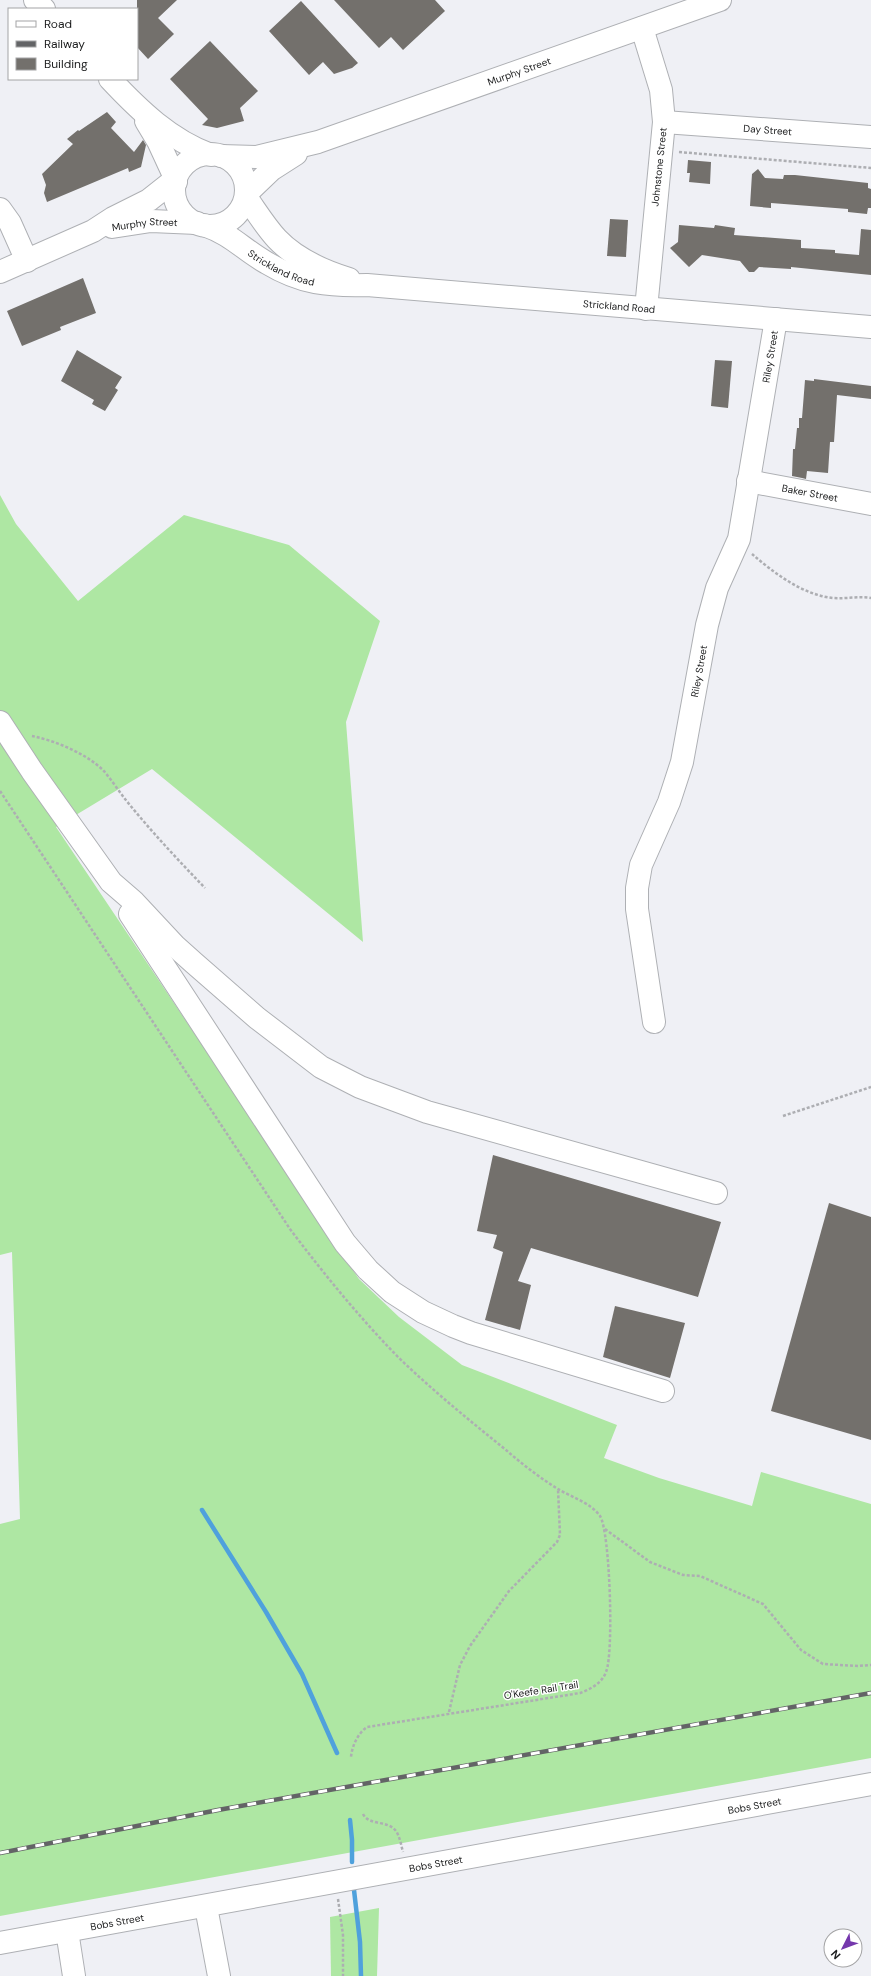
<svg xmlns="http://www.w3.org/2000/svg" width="871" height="1976" font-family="'DM Sans',sans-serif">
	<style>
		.grass { fill: #aee7a3 }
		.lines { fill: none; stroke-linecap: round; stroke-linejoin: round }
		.stream { stroke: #4fa1dc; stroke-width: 4.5 }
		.building { fill: #73706c }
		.minor-casing { stroke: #aeb0b4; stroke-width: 24 }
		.path { stroke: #adaeb2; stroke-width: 2.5; stroke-dasharray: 3 2; stroke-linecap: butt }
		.minor { stroke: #fff; stroke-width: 22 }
		.rail-casing { stroke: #636466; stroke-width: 4.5 }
		.rail { stroke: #fff; stroke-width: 3; stroke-dasharray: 9; stroke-linecap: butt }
		.labels { text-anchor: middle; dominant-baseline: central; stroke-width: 3; stroke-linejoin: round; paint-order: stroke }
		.street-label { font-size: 10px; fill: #1b1c1d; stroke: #fff }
	</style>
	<rect width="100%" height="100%" fill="#eff0f5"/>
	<g class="grass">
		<polygon points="0,495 16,524 78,601 184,515 289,545 380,621 346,722 363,942 152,769 56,827 359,1279 399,1317 462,1365 617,1425 604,1458 659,1478 752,1506 761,1472 871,1504 871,1758 0,1916 0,1524 20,1519 12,1252 0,1255"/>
		<polygon points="379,1908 377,1976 331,1976 330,1917"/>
	</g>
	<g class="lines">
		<g class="stream">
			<polyline points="202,1510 266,1612 302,1674 337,1753"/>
			<polyline points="350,1820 352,1840 352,1862"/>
			<polyline points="354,1890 360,1942 361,1976"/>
		</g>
	</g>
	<g class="building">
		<polygon points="137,0 177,0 158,18 174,34 148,59 137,47"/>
		<polygon points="334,0 435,0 445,11 403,50 391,37 379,48"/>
		<polygon points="301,1 358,63 352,68 334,74 323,62 309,75 269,31"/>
		<polygon points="210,41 258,91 240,108 244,121 217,128 202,125 208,119 170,79"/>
		<polygon points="107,112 116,122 111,128 134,152 143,140 146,145 141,167 129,172 128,168 47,202 44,193 46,185 42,174 73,144 67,139 78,130 79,131"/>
		<polygon points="688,160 711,162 710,184 689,182 690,173 687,173"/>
		<polygon points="758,169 765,178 783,179 784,175 795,175 868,183 868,188 871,189 871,208 868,208 867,214 848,212 848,209 771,203 771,208 750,206 752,174"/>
		<polygon points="610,219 628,220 626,257 607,256"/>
		<polygon points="679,225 714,228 715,225 735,228 734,235 801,240 801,248 835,250 835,253 859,255 861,229 871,230 871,275 791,267 791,269 759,267 754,272 749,272 740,261 702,255 689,267 670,248 678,242"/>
		<polygon points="83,278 96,313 60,327 61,330 22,346 7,311"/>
		<polygon points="77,350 122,377 115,388 118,390 105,411 92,404 94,400 61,381"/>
		<polygon points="715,360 732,361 728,408 711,406"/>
		<polygon points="814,379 871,386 871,399 837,395 834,442 830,442 828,473 807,471 806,479 802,478 792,476 793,449 795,449 797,428 799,428 799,418 802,418 805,380 814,381"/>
		<polygon points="493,1155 721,1222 698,1297 531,1248 518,1281 531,1285 520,1330 485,1320 503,1252 493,1248 497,1235 477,1231"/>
		<polygon points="829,1203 871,1217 871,1440 771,1411"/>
		<polygon points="615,1306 685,1323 670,1378 603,1357"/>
	</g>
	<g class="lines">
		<defs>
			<g id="minor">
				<polyline points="35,0 44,9"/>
				<polyline points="642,28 661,90 664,122 646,309"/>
				<path d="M110,79C139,110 170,140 211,155"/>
				<polyline points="146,121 158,141 176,180"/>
				<path id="s1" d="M664,122L871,137"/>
				<circle cx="210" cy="190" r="36"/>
				<path id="s2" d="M221,156L256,157L318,142L720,0"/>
				<polyline points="246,194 271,170 296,154"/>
				<path d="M246,197C256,211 265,226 277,239C296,259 323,271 349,279"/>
				<polyline points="0,209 10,223 27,261"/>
				<path id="s3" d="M204,225C233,235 242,249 267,263C302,284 328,286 367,285L871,327"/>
				<path id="s4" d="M112,227L151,221L197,223"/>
				<polyline points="0,272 93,231 113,218 149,200 168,185 176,182"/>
				<path id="s5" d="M748,481L871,504"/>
				<polyline points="0,722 32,771 111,882 133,901 175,946 194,963 257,1018 321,1067 360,1087 427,1112 716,1193"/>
				<polyline points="130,914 345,1243 368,1270 392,1292 423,1312 453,1326 471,1333 663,1391"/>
				<path id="s6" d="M654,1022L637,909V888L641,865L669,802L682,762L707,625L717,588L739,539L776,319"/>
				<polyline points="206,1907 219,1976"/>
				<polyline points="67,1931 74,1976"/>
				<path id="s7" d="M0,1943L871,1784"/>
			</g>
		</defs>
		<use href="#minor" class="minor-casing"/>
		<g class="path">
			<polyline points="679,152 871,168"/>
			<path d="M752,554C774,573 803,595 833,598C846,599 858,596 871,598"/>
			<path d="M32,736C56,741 85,753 103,770C111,779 118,790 125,799C150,830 178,860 205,888"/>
			<path d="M0,791L290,1229C324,1274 359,1317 398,1357C432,1390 469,1420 506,1450C522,1464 540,1478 558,1489C571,1497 591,1503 600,1516C610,1531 614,1654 606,1672C602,1683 591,1689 580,1693L367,1727C358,1733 352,1746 351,1757"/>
			<polyline points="783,1116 871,1087"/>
			<polyline points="605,1529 650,1562 683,1575 700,1576 763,1604 801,1650 823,1664 858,1666 871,1665"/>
			<polyline points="449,1712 460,1665 470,1646 509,1591 557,1542 560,1535 558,1489"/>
			<path d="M363,1814C369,1826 388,1820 396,1831C400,1837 401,1845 403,1852"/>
			<polyline points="338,1899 343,1935 343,1976"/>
		</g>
		<use href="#minor" class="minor"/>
		<defs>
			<polyline id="rail" points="0,1853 218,1810 871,1693"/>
		</defs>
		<use href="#rail" class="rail-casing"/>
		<use href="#rail" class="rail"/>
	</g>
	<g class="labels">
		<g class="street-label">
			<text stroke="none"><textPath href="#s2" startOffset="312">Murphy Street</textPath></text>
			<text stroke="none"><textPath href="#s1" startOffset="104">Day Street</textPath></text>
			<text transform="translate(659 167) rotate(-84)">Johnstone Street</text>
			<text stroke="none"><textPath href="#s4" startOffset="33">Murphy Street</textPath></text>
			<text stroke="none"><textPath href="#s3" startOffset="89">Strickland Road</textPath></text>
			<text stroke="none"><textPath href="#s3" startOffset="431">Strickland Road</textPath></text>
			<text stroke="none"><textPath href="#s6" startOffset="686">Riley Street</textPath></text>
			<text stroke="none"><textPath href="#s5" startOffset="63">Baker Street</textPath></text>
			<text stroke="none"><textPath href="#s6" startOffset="362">Riley Street</textPath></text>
			<text transform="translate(541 1690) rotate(-9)">O'Keefe Rail Trail</text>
			<text stroke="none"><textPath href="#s7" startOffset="767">Bobs Street</textPath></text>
			<text stroke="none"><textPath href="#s7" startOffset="443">Bobs Street</textPath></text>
			<text stroke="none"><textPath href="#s7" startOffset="119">Bobs Street</textPath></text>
		</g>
	</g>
	<rect x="8" y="8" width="130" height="72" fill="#ffffff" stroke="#a4a4a5"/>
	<rect x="16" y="21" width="20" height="6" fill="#ffffff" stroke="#a4a4a5"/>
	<text x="44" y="28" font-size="12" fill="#1b1c1d">Road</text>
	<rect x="16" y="41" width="20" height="6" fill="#636466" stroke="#a4a4a5"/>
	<text x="44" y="48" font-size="12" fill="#1b1c1d">Railway</text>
	<rect x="16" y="58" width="20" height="12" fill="#73706c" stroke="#a4a4a5"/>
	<text x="44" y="68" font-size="12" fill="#1b1c1d">Building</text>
	<g transform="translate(843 1948) rotate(228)"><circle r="19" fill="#ffffff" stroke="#a4a4a5"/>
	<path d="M0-3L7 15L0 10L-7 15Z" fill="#7538ad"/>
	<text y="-6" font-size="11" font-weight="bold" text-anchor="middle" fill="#1b1c1d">N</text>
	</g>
</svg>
